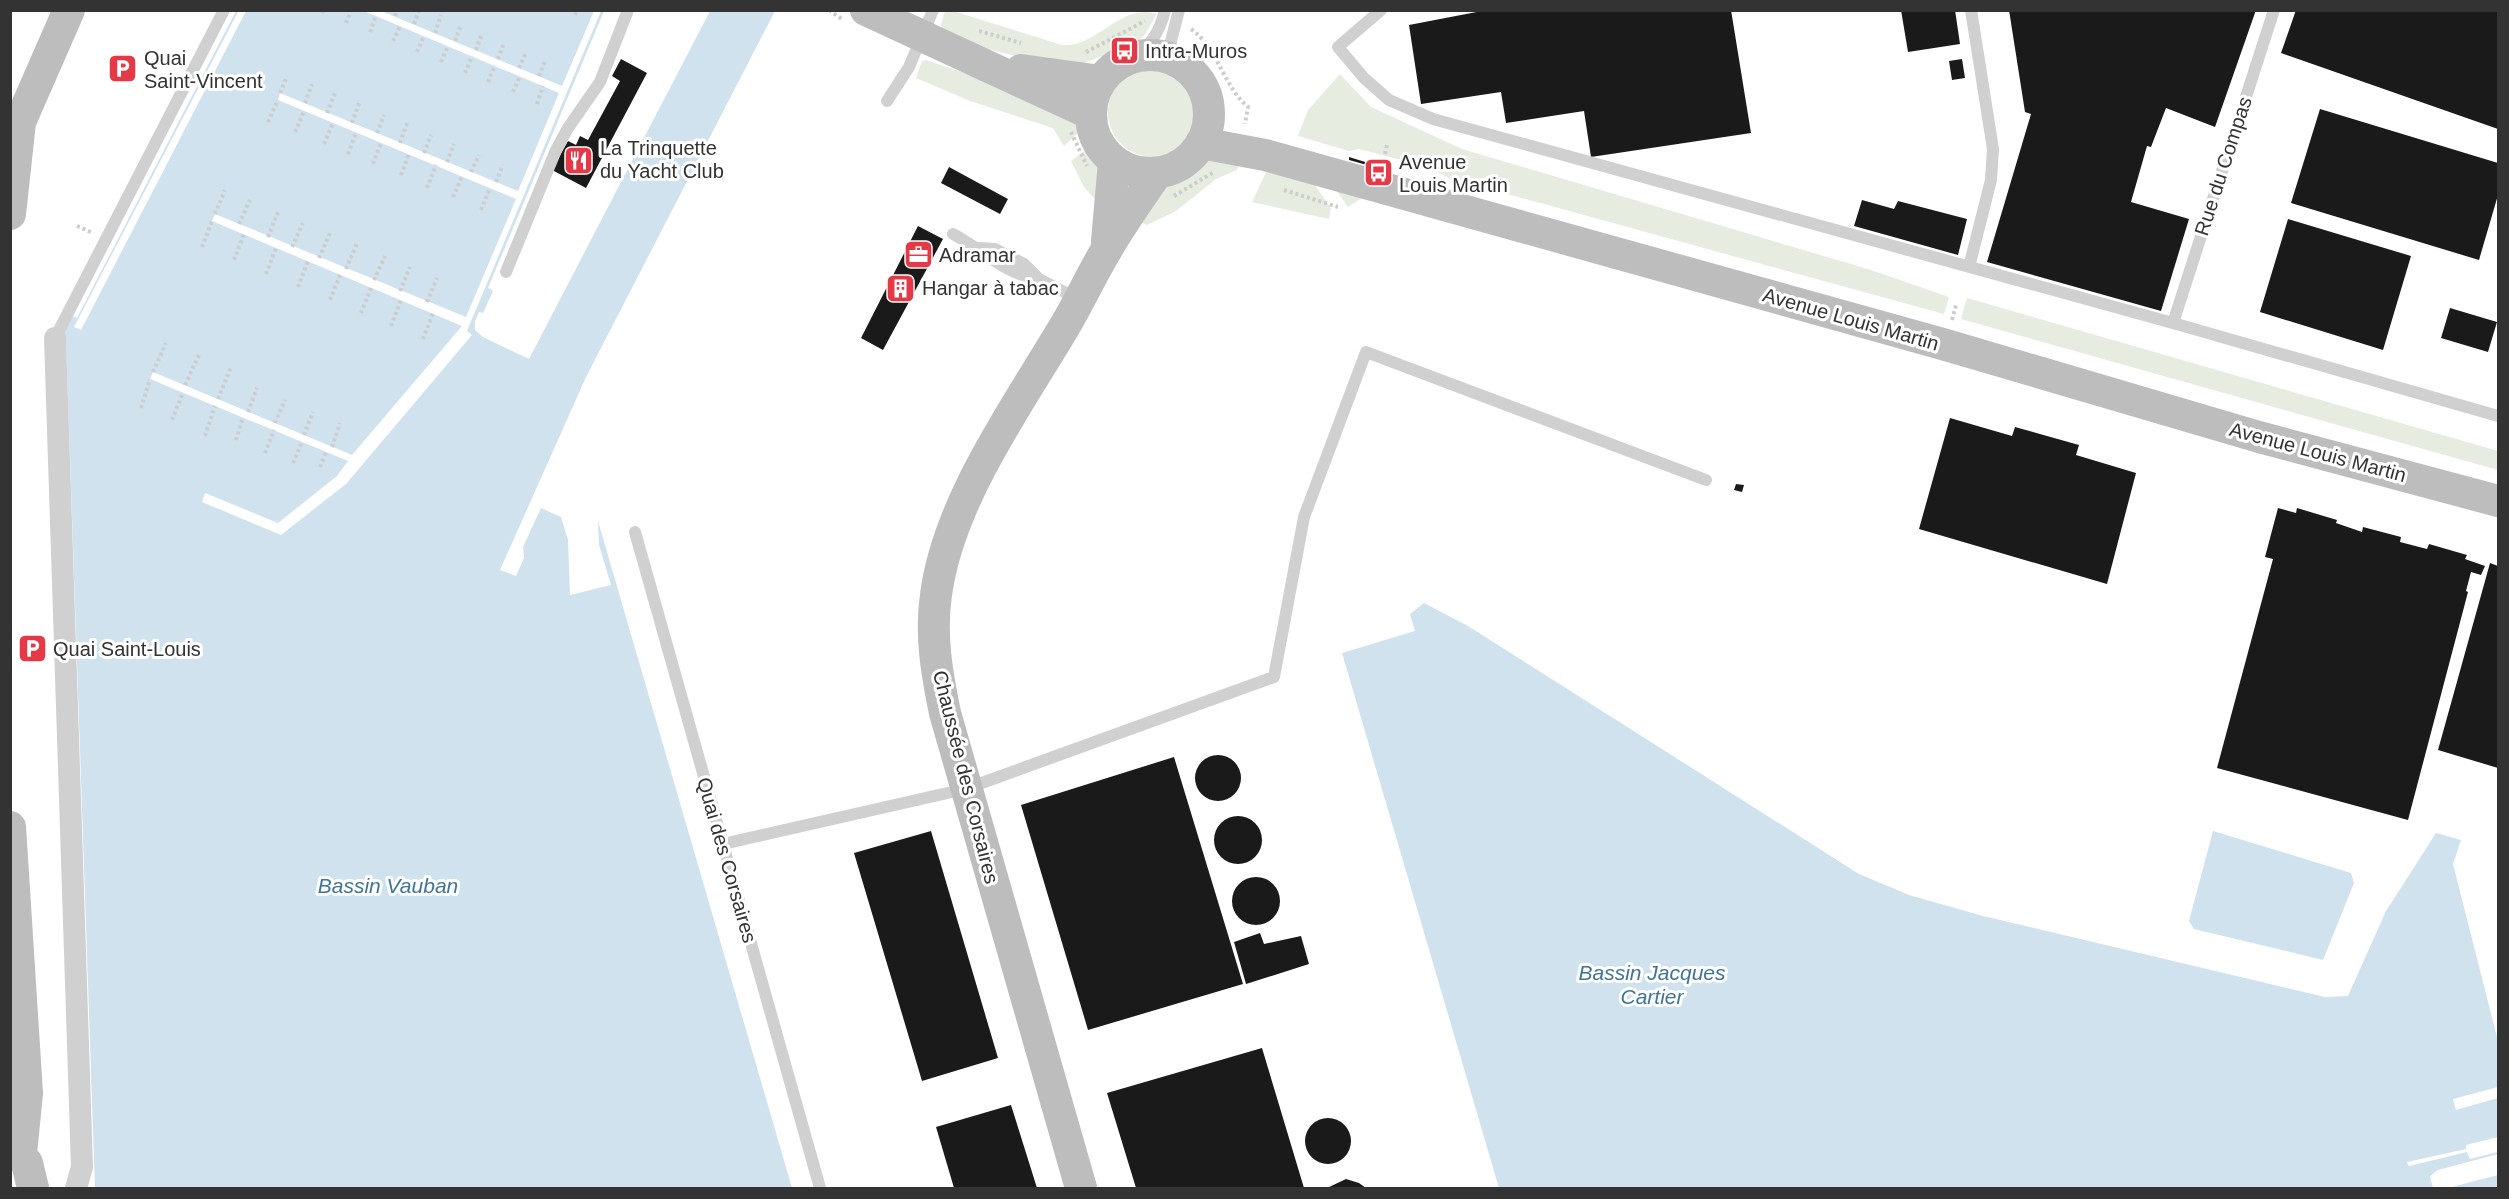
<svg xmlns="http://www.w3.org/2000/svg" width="2509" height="1199" font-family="Arial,sans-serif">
<rect width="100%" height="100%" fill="#fff"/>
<path fill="#e6ecdf" d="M945,11H953L1062,45C1098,48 1118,3 1157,14L1144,36L1132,45L1075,66L1023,58L944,38L941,25Z
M926,60L1063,106L1081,130L1064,146L1053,128L970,101L916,78L922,61Z
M1108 112a45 45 0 1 1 90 0a45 45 0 1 1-90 0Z
M1340,74L1371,107L1462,149L1871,270L1949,297L1944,314L1449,178L1428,167L1359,149L1349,151L1298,136L1308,110Z
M1089,147L1101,161L1100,205L1084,187L1071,161Z
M1241,156L1237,170L1216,179L1176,211L1147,225L1136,220L1164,188L1189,175L1208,160Z
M1269,166L1309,177L1331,208L1329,219L1252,202Z
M1333,186L1368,194L1348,207Z
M1967,298L2498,451V470L1961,319Z"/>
<path fill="#cfe2ee" d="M236,11H604L488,288L493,291L483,313L479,312L475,321V330L483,337L529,359L710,11H775L586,377L500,570L516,576L524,558L523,547L541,508L561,517L568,540L570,595L611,585L599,545L598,521L792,1188H95L66,341L61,338L72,316L77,318Z
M1424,603L1468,626L1859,874L1909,895L1983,916L2325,997L2348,996L2386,911L2436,833L2461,840L2453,864L2498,1041V1188H1499L1342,653L1415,631L1410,614Z
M2213,831L2351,873L2354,883L2323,960L2194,929L2189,921Z"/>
<path fill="#fff" d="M239,10L246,11L81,330L74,327Z
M364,11H381L562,86L594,11H601L467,331L472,335L346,484L281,535L202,502L205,493L278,523L337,476L348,461L150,379L153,372L352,455L462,326L212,221L215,214L466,317L516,199L278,100L280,93L518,191L559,93Z
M584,387L504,568L514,572L521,558L520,546L540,505L522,546L523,558L515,573H513L503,569V566Z
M2498,1087V1098L2456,1110L2453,1099Z
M2498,1137V1152L2470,1159L2467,1152L2409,1166L2407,1162L2466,1149V1145Z
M2498,1154V1175L2448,1188H2433L2430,1176L2438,1170Z"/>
<path fill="#1a1a1a" d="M1487,10H1731L1751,133L1591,157L1584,111L1506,123L1501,92L1421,104L1409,25Z
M1901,10H1955L1960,44L1908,52Z
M2009,10H2256L2215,127L2166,108L2151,147L2147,146L2131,202L2189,219L2161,311L1987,262L2031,114L2025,112Z
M2296,10H2498V129L2281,53Z
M621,59L647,73L586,188L552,170L568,141L576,145L580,136L588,140L620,81L612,76Z
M1962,59L1965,78L1952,80L1949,61Z
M2320,109L2498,163V195L2479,260L2291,203Z
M1349,157L1375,165L1374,167L1349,160Z
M949,167L1008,199L1000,214L941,183Z
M1862,200L1894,209L1898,201L1967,219L1958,255L1854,226Z
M2288,219L2411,256L2383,350L2260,312Z
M918,226L943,239L883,350L861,338Z
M2450,308L2497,322L2488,352L2441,338Z
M1950,418L2012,436L2015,427L2079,445L2076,455L2136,473L2107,584L1919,529Z
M1736,484L1744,485L1742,492L1734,490Z
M2278,508L2296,513L2297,508L2337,520L2336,523L2362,532L2363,527L2401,537L2400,542L2427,549L2429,544L2467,555L2465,559L2485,566L2481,575L2471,572L2466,591L2468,592L2408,820L2217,768L2273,559L2265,557Z
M2490,563L2498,566V768L2438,750Z
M1195 778a23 23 0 1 1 46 0a23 23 0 1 1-46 0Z
M1174,757L1243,984L1088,1030L1021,805Z
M1214 840a24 24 0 1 1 48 0a24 24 0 1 1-48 0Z
M931,831L998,1058L922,1081L854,853Z
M1232 901a24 24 0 1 1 48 0a24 24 0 1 1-48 0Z
M1260,933L1264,944L1301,936L1309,964L1246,984L1234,942Z
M1262,1048L1304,1188H1136L1107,1093Z
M1011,1105L1037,1188H954L936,1127Z
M1305 1141a23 23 0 1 1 46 0a23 23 0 1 1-46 0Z
M1346,1179L1359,1183L1366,1188H1327Z"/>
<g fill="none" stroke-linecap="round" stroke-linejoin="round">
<path stroke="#cdcdcd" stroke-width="4" stroke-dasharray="3 3" stroke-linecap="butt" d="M829,10L842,19
M322,13L323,10
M575,15L577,10
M395,16L397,10
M346,23L351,10
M414,24L419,10
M1191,29C1218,48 1223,86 1248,107L1245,124
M979,31L1021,43
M370,32L376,15
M435,33L441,15
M393,41L400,26
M455,41L461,25
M476,50L482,33
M417,52L424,36
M1086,52L1145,21
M498,59L504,43
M441,62L448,46
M519,68L526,52
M465,73L472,56
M539,76L545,61
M488,82L495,65
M513,92L520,76
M280,93L287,76
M305,103L312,84
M537,104L543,86
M327,113L335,93
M268,122L278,100
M352,123L359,103
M295,132L304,111
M1071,132L1087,166
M377,133L384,115
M400,143L407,123
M324,144L333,123
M424,153L431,135
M348,154L356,133
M1385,154L1387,145
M447,162L454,144
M373,164L381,143
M471,172L479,155
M401,175L409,154
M496,182L503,165
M427,188L436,165
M1284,190L1338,207
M1174,196L1214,172
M453,197L462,176
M481,210L490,188
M215,214L225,190
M239,224L250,200
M77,226L93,233
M268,237L278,212
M202,247L212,221
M292,247L303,223
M319,258L330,233
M234,260L244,234
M346,269L357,243
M266,274L276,248
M374,280L385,256
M298,287L308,261
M400,291L410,267
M330,300L340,275
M427,302L437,278
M361,313L371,288
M1952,320L1956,305
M391,326L401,300
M423,339L433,313
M153,372L166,343
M185,385L199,355
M218,399L231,367
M141,408L150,379
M248,412L257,388
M172,420L183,392
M275,423L285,400
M304,435L313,412
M205,436L215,406
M236,440L243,417
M332,447L340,423
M265,453L274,430
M293,463L302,442
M320,467L326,452"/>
<path stroke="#d0d0d0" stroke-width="12" d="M1381,10L1338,47L1364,78L1389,100L1433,119L2173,323L2498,416
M1131,58C1150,48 1160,32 1165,10
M1170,59L1171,41L1179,10
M887,101L909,67L933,10
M953,234C985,251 1002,273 1039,279
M979,248L995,249L1024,264L1039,279L1080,300
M1969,267L1991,180L1993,149L1971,10
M506,272L556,150L568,128L600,82L628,10
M2173,323L2274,10
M55,338L224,10
M635,532L820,1188
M723,844L965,789L1274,677L1304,517L1366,352L1706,480"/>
<path stroke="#d0d0d0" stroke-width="22" d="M55,338L82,1167L76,1188"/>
<path stroke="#bdbdbd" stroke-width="32" d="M866,10L1091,114
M1091 114a59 59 0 1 1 118 0a59 59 0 1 1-118 0Z
M1021,70L1101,81
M1201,143L1265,155L1946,345L2259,437L2498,501
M10,214L20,122L69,10
M1107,241L1114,162
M10,827L27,1093L21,1154
M10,1144L27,1163L33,1188
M1081,1188L945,713C937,674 930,635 936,595C948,502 1016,408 1063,329C1079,303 1091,275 1107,249C1122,223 1140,198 1157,173"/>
</g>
<defs>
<symbol id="bus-square" viewBox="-11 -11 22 22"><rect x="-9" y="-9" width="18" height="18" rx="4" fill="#e63946" stroke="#fff"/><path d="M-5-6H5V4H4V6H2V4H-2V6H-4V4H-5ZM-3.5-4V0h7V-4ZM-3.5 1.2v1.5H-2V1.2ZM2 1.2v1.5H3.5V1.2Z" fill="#fff"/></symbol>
<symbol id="parking-square" viewBox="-11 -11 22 22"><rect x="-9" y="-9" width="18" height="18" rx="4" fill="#e63946" stroke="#fff"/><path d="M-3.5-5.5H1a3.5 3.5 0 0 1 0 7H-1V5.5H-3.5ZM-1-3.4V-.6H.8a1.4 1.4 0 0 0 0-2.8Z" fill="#fff"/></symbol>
<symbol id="restaurant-square" viewBox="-11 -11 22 22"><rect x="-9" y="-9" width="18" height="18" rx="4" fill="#e63946" stroke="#fff"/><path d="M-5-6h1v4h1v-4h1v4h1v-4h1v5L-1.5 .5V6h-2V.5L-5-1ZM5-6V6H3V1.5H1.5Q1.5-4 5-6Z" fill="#fff"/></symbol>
<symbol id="office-square" viewBox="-11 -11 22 22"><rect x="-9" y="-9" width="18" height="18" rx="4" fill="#e63946" stroke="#fff"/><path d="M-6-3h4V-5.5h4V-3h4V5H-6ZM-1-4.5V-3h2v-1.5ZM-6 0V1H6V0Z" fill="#fff"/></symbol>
<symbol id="building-square" viewBox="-11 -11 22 22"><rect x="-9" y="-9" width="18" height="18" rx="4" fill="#e63946" stroke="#fff"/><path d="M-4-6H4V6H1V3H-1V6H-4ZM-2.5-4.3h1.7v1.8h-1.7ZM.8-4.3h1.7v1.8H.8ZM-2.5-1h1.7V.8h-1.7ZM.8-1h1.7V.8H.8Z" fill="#fff"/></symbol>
</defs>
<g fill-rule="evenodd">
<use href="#bus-square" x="1108" y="34" width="33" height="33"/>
<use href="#parking-square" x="106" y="52" width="33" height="33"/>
<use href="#restaurant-square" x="562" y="144" width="33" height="33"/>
<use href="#bus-square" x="1362" y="156" width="33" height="33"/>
<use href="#office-square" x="902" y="238" width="33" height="33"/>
<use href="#building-square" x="884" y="272" width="33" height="33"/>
<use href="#parking-square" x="16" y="632" width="33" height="33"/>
</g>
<g text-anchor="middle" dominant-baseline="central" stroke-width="6" stroke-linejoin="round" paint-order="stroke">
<g font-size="20" fill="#333" stroke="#fff" text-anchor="start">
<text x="1145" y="51">Intra-Muros</text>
<text x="144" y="58">Quai<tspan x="144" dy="23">Saint-Vincent</tspan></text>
<text x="600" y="148">La Trinquette<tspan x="600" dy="23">du Yacht Club</tspan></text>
<text x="1399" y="162">Avenue<tspan x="1399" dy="23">Louis Martin</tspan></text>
<text x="939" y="255">Adramar</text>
<text x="922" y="288">Hangar à tabac</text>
<text x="53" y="649">Quai Saint-Louis</text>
</g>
<g font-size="20" fill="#333" stroke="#fff">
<text transform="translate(2223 166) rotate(-72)">Rue du Compas</text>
<text transform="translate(1851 319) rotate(16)">Avenue Louis Martin</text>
<text transform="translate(2318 452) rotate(15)">Avenue Louis Martin</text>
<text transform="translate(966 777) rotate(76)">Chaussée des Corsaires</text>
<text transform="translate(727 860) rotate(74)">Quai des Corsaires</text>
</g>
<g font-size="21" font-style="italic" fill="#3f7597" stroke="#fff">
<text x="388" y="885">Bassin Vauban</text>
<text x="1652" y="972">Bassin Jacques<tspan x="1652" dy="24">Cartier</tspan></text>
</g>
</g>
<rect width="2509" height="1199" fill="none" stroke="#333333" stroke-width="24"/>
</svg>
